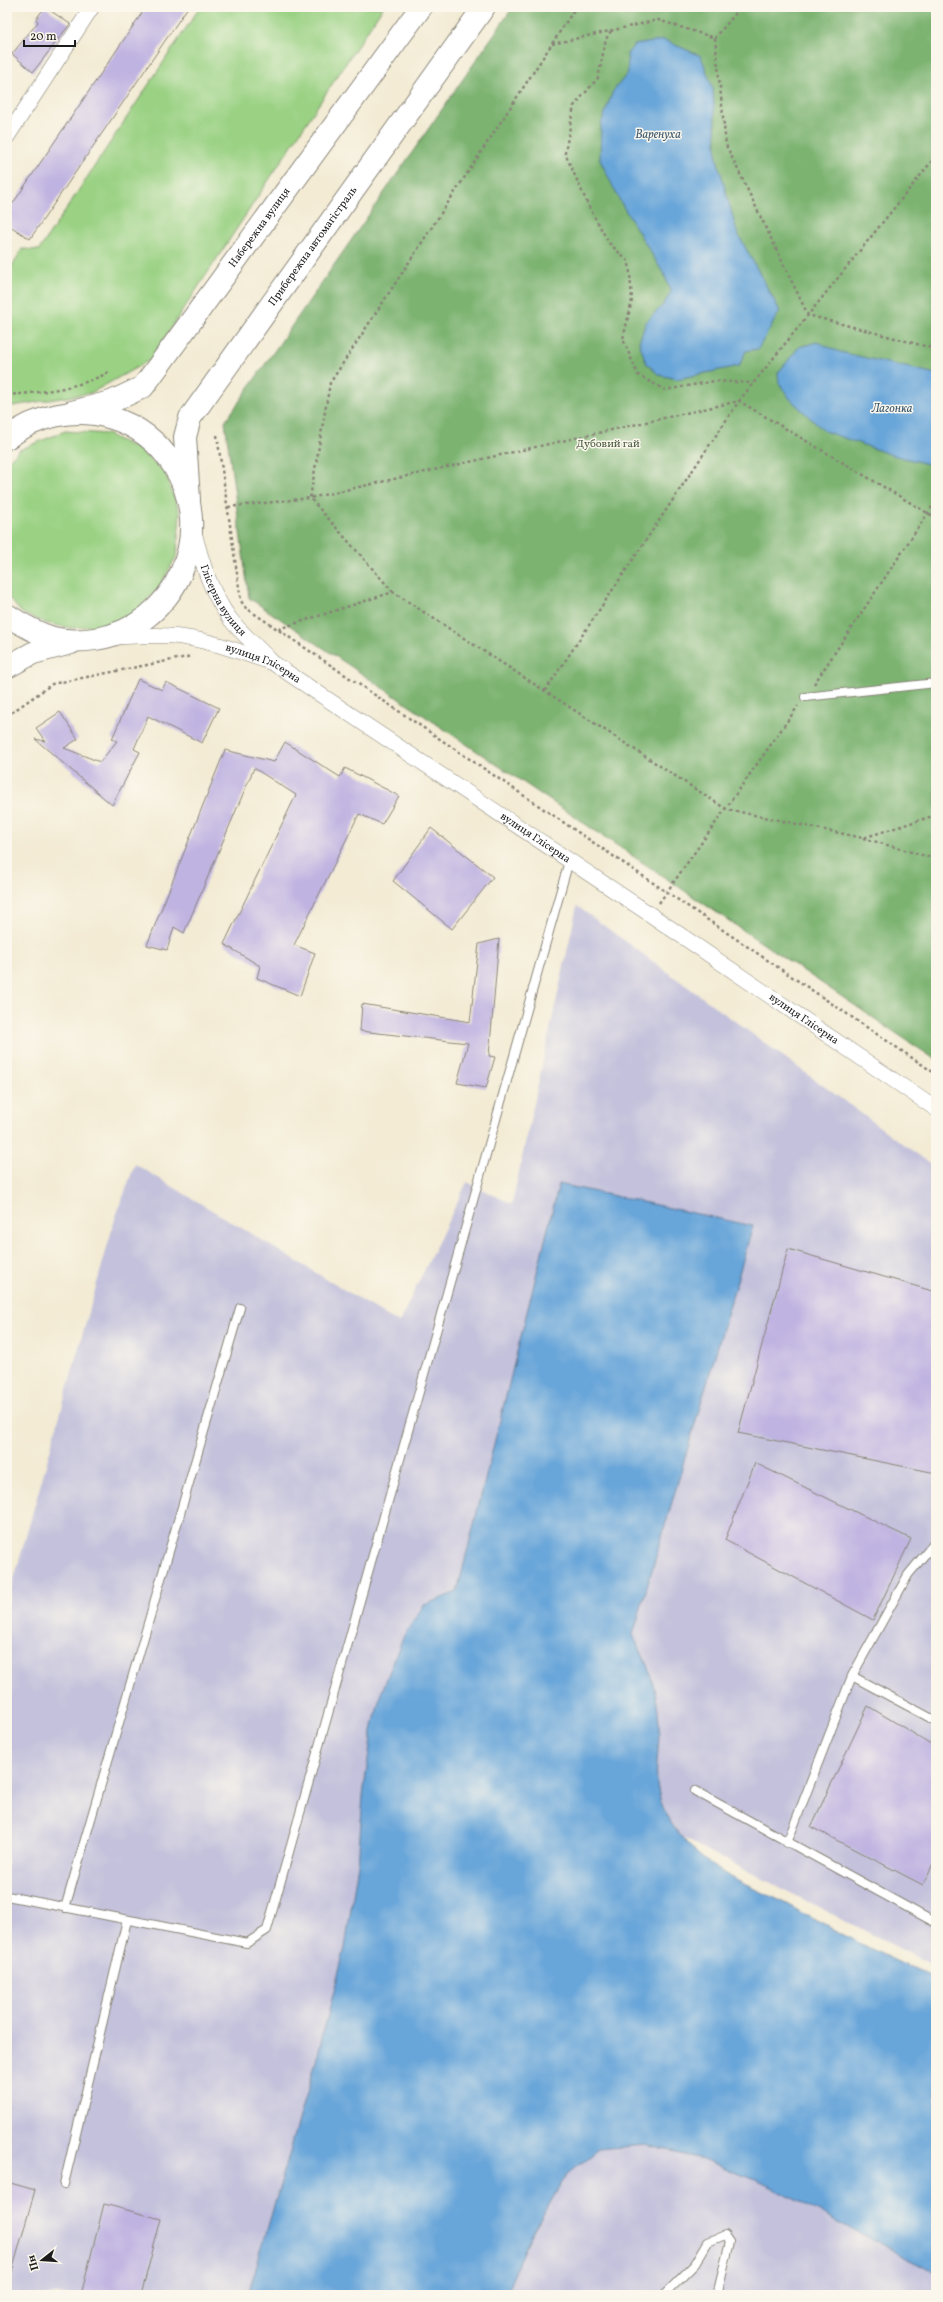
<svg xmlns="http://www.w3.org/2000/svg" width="943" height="2302" font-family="Vollkorn,serif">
<rect width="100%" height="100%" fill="#fbf7ec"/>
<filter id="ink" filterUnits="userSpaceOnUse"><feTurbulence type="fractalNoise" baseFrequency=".025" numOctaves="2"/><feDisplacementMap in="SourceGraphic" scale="8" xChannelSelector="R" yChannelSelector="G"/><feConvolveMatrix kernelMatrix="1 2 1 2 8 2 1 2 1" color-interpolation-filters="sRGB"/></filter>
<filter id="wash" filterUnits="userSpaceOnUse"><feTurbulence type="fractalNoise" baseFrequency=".012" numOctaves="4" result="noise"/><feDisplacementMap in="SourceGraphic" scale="16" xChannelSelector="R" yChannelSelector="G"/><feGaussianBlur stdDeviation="0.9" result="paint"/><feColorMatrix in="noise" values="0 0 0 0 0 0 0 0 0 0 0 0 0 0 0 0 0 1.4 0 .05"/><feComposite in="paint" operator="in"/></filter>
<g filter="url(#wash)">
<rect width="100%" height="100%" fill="#f3ebd4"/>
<path fill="#c3c1db" d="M577,906L936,1168V1967L681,1837L666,1813L658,1791L656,1767L659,1724L403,1637L380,1696L372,1731L363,1796L358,1864L345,1948L314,2069L248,2295H7V1604L115,1219L135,1164L399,1323L467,1182L512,1204Z
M645,2145L698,2157L774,2188L936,2273V2295H506L525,2245L566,2176L599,2149Z"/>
<path fill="#9ad183" stroke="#5b7650" d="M200,7H383L150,360L91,393L7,407V275L22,249L39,250Z
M65,431L107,434L139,450L165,472L180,513L177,555L159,588L131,616L98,626L71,628L45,623L22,613L7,596V462L19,450Z"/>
<path fill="#7bb371" stroke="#4c6846" d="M513,7H936V1060L249,598L225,422Z"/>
<path fill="#68a5d9" stroke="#42607a" d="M664,40L701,56L713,89L717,159L737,232L780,311L758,349L746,351L739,366L677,379L659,375L646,363L639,342L646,322L663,305L671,292L665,276L621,203L600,160L601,124L613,91L628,73L627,54L634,45Z
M817,342L840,352L936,374V466L892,455L824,431L790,399L779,383L778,373L799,347Z
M559,1184L753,1226L633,1635C648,1663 658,1691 659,1724C660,1746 654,1768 658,1790C664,1822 689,1849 714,1867C732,1879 758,1890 779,1900C830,1928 882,1956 936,1979V2273L774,2188L698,2157L645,2145L599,2149L566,2176L525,2245L506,2295H248L314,2069L345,1948L358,1864L363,1796L372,1731L380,1696L403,1637L424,1605L457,1592Z"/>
<g id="blocks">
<path fill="#bfb3e1" d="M45,7L70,24L33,72L12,54L38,22L36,19Z
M146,7H188L30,239L7,224V212Z
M138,679L162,690L166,682L219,708L202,743L148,716L134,749L140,752L112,805L35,739L45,741L36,728L60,712L78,739L64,748L100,762L117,741L112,739Z
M285,742L340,777L345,768L399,796L382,824L359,814L294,945L315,953L300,996L257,978L260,966L224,944L296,795L254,768L184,933L174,927L167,950L147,945L225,750L274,762Z
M431,828L493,877L452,929L393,881Z
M499,939L489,1056L495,1057L486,1088L457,1083L468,1043L360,1031L362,1004L470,1022L479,944Z
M788,1249L936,1292V1473L738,1433Z
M755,1463L911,1539L873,1620L725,1540Z
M868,1706L936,1747V1857L923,1885L811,1827Z
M7,2182L35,2190L11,2275H7Z
M104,2204L161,2219L141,2295H81Z"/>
</g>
</g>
<g filter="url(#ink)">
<use href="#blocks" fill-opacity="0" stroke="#888478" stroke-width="1"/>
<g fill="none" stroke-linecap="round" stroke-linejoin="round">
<defs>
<path id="service" d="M805,697L936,683
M852,1676L936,1721
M695,1791L936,1923
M787,1843L852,1676L908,1575L936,1541
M7,1896L247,1943L267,1930L569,861
M65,1908L240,1308
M64,2184L127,1920
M664,2295L695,2264L708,2242L725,2235L730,2242L717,2295"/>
<g id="minor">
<path d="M7,137L92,7"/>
<path id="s1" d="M194,532C202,563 211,593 230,619C242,634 258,647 271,661"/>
<path id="s2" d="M116,637C140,636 164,634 187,638C217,642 245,654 273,663L651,915L936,1109"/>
</g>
<g id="primary">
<path id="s3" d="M72,412L111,402L143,387L421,7"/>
<path d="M7,438C38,415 75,407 112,418C138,426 159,443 173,465C218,533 175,627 95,639C82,641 66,641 53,638C36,633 22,625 7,615"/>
<path id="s4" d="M189,500L185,437L190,418L484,7"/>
<path d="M7,667L33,653L71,643"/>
</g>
</defs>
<use href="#service" stroke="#888478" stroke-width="10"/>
<use href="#minor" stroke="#888478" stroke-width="16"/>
<use href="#primary" stroke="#888478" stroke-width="24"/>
<path stroke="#888478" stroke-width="2.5" stroke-dasharray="3 3" stroke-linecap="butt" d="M611,31L606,39L598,78L574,106L565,153L588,205L609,243L629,262L632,300L623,339L638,375L665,390L715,381L753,383
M715,38L726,145L808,315L936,349
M552,44L658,20L715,38L741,7
M7,395C43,392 78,389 111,371
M217,435L241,601L246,608L936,1074
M228,507L310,498L739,401L936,156
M393,592L310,498L330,383L576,7
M278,629L393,592L726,809L863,838L936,815
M814,684L936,501
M545,691L739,401L936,518
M7,716L52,684L192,656
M863,838L936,859
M659,903L798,706"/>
<use href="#service" stroke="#fff" stroke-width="8"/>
<use href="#minor" stroke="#fff" stroke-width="15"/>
<use href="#primary" stroke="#fff" stroke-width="22"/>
</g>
</g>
<g text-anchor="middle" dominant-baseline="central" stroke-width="3" stroke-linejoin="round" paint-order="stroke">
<g font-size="11" fill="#1c1c1c" stroke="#fbf7ec">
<text stroke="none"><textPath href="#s3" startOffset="273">Набережна вулиця</textPath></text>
<text stroke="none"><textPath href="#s4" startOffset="294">Прибережна автомагістраль</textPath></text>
<text stroke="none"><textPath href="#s1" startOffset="75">Глісерна вулиця</textPath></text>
<text stroke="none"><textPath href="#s2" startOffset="152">вулиця Глісерна</textPath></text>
<text stroke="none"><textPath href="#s2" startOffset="476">вулиця Глісерна</textPath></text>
<text stroke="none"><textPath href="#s2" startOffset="800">вулиця Глісерна</textPath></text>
</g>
<g font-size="11" fill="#485b40" stroke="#fbf7ec">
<text x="608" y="444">Дубовий гай</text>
</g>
<g font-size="12" font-style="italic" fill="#3e5a71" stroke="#fbf7ec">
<text x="658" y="135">Варенуха</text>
<text x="892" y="409">Лагонка</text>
</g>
</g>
<rect width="943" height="2302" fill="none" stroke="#fbf7ec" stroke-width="24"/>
<g transform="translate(42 2260) rotate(253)" stroke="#fbf7ec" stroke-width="3" paint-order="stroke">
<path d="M0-3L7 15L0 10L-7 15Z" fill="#1c1c1c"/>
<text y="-6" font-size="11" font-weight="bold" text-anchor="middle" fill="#1c1c1c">Пн</text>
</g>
<path d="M24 40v6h51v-6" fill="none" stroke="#1c1c1c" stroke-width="2"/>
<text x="30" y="40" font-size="12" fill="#1c1c1c" stroke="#fbf7ec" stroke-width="3" paint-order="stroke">20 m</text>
</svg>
